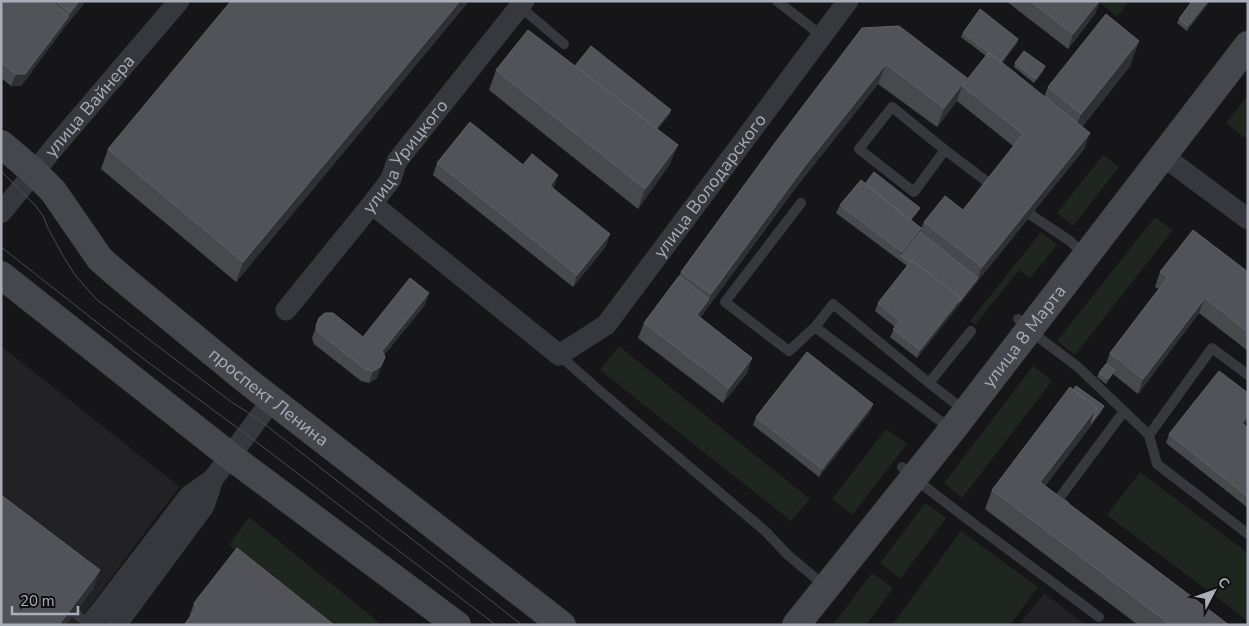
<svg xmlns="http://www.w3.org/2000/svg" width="1249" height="626" font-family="'Nunito Sans',sans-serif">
<rect width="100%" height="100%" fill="#161618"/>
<path fill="#222225" d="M1,346L180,487L154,520L76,625H1Z
M1044,593L1086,625H1019Z"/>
<path fill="#1e261f" d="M1098,1H1130L1117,17Z
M1248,95V140L1226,123Z
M1103,155L1119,167L1073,226L1057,213Z
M1155,217L1173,230L1075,355L1057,341Z
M1041,232L1057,245L1030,278L1019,270L975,325L970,321Z
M619,346L810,499L791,521L600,370Z
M1033,366L1052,381L962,498L944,483Z
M886,429L907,444L852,515L832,499Z
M1140,472L1248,553V621L1107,515Z
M925,503L946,518L900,579L880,563Z
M249,517L382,625H328L229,545Z
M961,531L1038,587L1010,625H892Z
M872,573L893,588L866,625H833Z"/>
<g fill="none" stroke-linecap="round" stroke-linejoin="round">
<path stroke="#37383d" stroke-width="10" d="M777,1L822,36
M517,4L564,44
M945,150L892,107L859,149L914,192L945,150L990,184
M801,203L725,302L789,351L815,327
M1031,215L1070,241L1085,256
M1018,319L1029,330L1078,367L1149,435L1212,348L1248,375
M559,355L600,391L765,531L788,555L826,587
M929,383L971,331
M951,429L815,327L833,304L929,383L965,411
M1149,435L1157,464L1248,534
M902,467L914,478L962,515L1099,617
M1065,505L1058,500L1124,411
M75,613L89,625"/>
<g stroke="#37383d" stroke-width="21">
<path d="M1163,156L1248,219"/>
<path id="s1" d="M372,204L559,355L606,325L848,1"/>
<path id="s2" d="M1,213L57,144L179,1"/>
<path id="s3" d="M286,310L372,204L391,179L397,161L524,1"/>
<path d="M90,625L190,495L213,479L272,400"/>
<path d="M116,625L204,506L213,479"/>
</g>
<g stroke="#45474d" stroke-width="28">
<path id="s4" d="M1,144L34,172L53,191L100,259L117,274L246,380L562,625"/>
<path d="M1,275L230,456L457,625"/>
<path id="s5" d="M796,625L952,430L1248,45"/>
</g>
<path stroke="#4a4c52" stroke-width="1" d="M1,171L35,205L43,216L48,228L62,254L75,275L96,299L230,401L258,419L522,625
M1,247L145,360L246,434L496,625"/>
</g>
<path fill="#47494d" d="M1,1L42,4L45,1H86L64,28L21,86H11L1,78Z
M469,1L236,282L101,169L108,149Z
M1006,1H1100L1095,14L1068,49Z
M1210,1L1187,31L1177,23L1179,19Z
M862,28L965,83L986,56L961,37L963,33L1018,39L1017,43L1002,63L1044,97L1048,87L1139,41L1130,66L1082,127L1085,148L977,282L917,358L890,337L895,327L875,311L878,303L907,266L836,213L840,205L865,184L918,212L911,220L921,228L924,222L963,210L1013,146L957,101L937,127L878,84L797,186L700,318L752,358L747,373L723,403L638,338L644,323L679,276L681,272Z
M1015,63L1045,66L1044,70L1034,83L1014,67Z
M575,66L670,114L658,129L670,164L638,209L489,90L496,70Z
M437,163L523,165L554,187L553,188L606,246L573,287L433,175Z
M1160,272H1248V351L1199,313L1138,394L1113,374L1106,384L1097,377L1099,373L1106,364L1110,353L1159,289L1155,287Z
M425,305L384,355L377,378L369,383L361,381L314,344L312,338L319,318L363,337Z
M873,404L870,412L819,477L753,425L756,417Z
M1102,411L1045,486L1229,625H1138L985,509L992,490Z
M1244,425L1248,428V508L1166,443L1169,434Z
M194,603L334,625L188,620Z"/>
<path fill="#2f3033" d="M79,1H86L64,28L21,86H11L16,74L69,16L70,13Z
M460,1H469L236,282L243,262Z
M1099,1H1100L1095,14L1068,49L1073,34Z
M1208,1H1210L1187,31L1188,26Z
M1018,39L1017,43L1000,66L1001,62Z
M1139,41L1130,66L1072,139L1081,114Z
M886,64L878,84L797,186L691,330L697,315L709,299L711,294L804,167Z
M1045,66L1044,70L1034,83L1036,79Z
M967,78L963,87L962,86L957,101L937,127L944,108Z
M671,110L670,114L645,145L647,141Z
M1090,133L1085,148L977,282L917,358L920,350L961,298L978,278L982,267Z
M678,145L670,164L638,209L645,189Z
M558,175L554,187L546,198L550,186Z
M920,208L918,212L907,226L908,222Z
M921,228L918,237L901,256L902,252Z
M610,234L606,246L573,287L577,275Z
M429,293L425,305L378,362L382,351Z
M1205,298L1199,313L1138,394L1143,379Z
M385,357L377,378L369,383L373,371Z
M752,358L747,373L723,403L729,388Z
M1115,370L1113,374L1106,384L1108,379Z
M873,404L870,412L819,477L822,469Z
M1104,406L1102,411L1033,501L1040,482L1097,408Z
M1248,416V420L1239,431L1242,423Z
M100,570L93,589L66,625H59Z"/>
<path fill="#525359" stroke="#5f6168" d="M1,1H39L42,4L45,1H51L69,16L25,74H16L1,62Z
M56,1H79L70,13Z
M231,1H460L243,262L108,149Z
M1030,1H1099L1073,34Z
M1192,1H1208L1188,26L1179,19Z
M980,9L1018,39L1001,62L963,33Z
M1106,14L1139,41L1081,114L1048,87Z
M899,26L967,78L944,108L886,64L804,167L711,294L681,272L775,143L862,28Z
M528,30L678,145L645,189L496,70Z
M591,46L671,110L656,128L575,66Z
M1024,51L1045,66L1036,79L1015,63Z
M989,52L1090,133L982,267L924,222L945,196L963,210L1023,134L962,86Z
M470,122L523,165L532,154L558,175L550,186L610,234L577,275L437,163Z
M874,172L920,208L910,220L865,184Z
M861,180L921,228L902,252L840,205Z
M1193,230L1248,272V332L1205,298L1143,379L1110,353L1168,277L1160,272Z
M920,232L978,278L959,302L961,298L912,260L910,263L901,256Z
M912,260L961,298L920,350L893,329L900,321L878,303Z
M679,276L709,299L697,315L752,358L729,388L644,323Z
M410,278L429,293L382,351L385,357L381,366L373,371L365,369L318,332L316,326L319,318L325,313H333L363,337Z
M807,352L873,404L822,469L756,417Z
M1106,364L1115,370L1108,379L1099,373Z
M1219,371L1248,393V416L1242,423L1248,428V497L1169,434Z
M1076,386L1104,406L1091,423L1097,408L1073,390Z
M1070,387L1097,408L1040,482L1229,625H1171L992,490Z
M1,495L100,570L59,625H1Z
M237,548L334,625H184L197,608L194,603Z"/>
<g text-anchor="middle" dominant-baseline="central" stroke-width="4.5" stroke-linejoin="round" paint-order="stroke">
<g font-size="18" fill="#a8adb8" stroke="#111113">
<text stroke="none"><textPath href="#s2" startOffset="139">улица Вайнера</textPath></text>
<text stroke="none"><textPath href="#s3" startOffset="195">улица Урицкого</textPath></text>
<text stroke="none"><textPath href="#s1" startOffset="470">улица Володарского</textPath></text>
<text stroke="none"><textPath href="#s5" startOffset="368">улица 8 Марта</textPath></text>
<text stroke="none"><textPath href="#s4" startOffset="371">проспект Ленина</textPath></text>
</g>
</g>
<rect width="1249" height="626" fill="none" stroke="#a8adb8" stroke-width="5"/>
<g transform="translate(1214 591) rotate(49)" stroke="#111113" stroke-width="4" paint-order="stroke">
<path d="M0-4L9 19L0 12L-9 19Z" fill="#a8adb8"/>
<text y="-8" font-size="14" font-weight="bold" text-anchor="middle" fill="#a8adb8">С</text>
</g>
<path d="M12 606v8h66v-8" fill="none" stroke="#a8adb8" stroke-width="2.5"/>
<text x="20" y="606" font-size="15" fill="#a8adb8" stroke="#111113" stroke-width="4" paint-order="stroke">20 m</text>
</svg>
